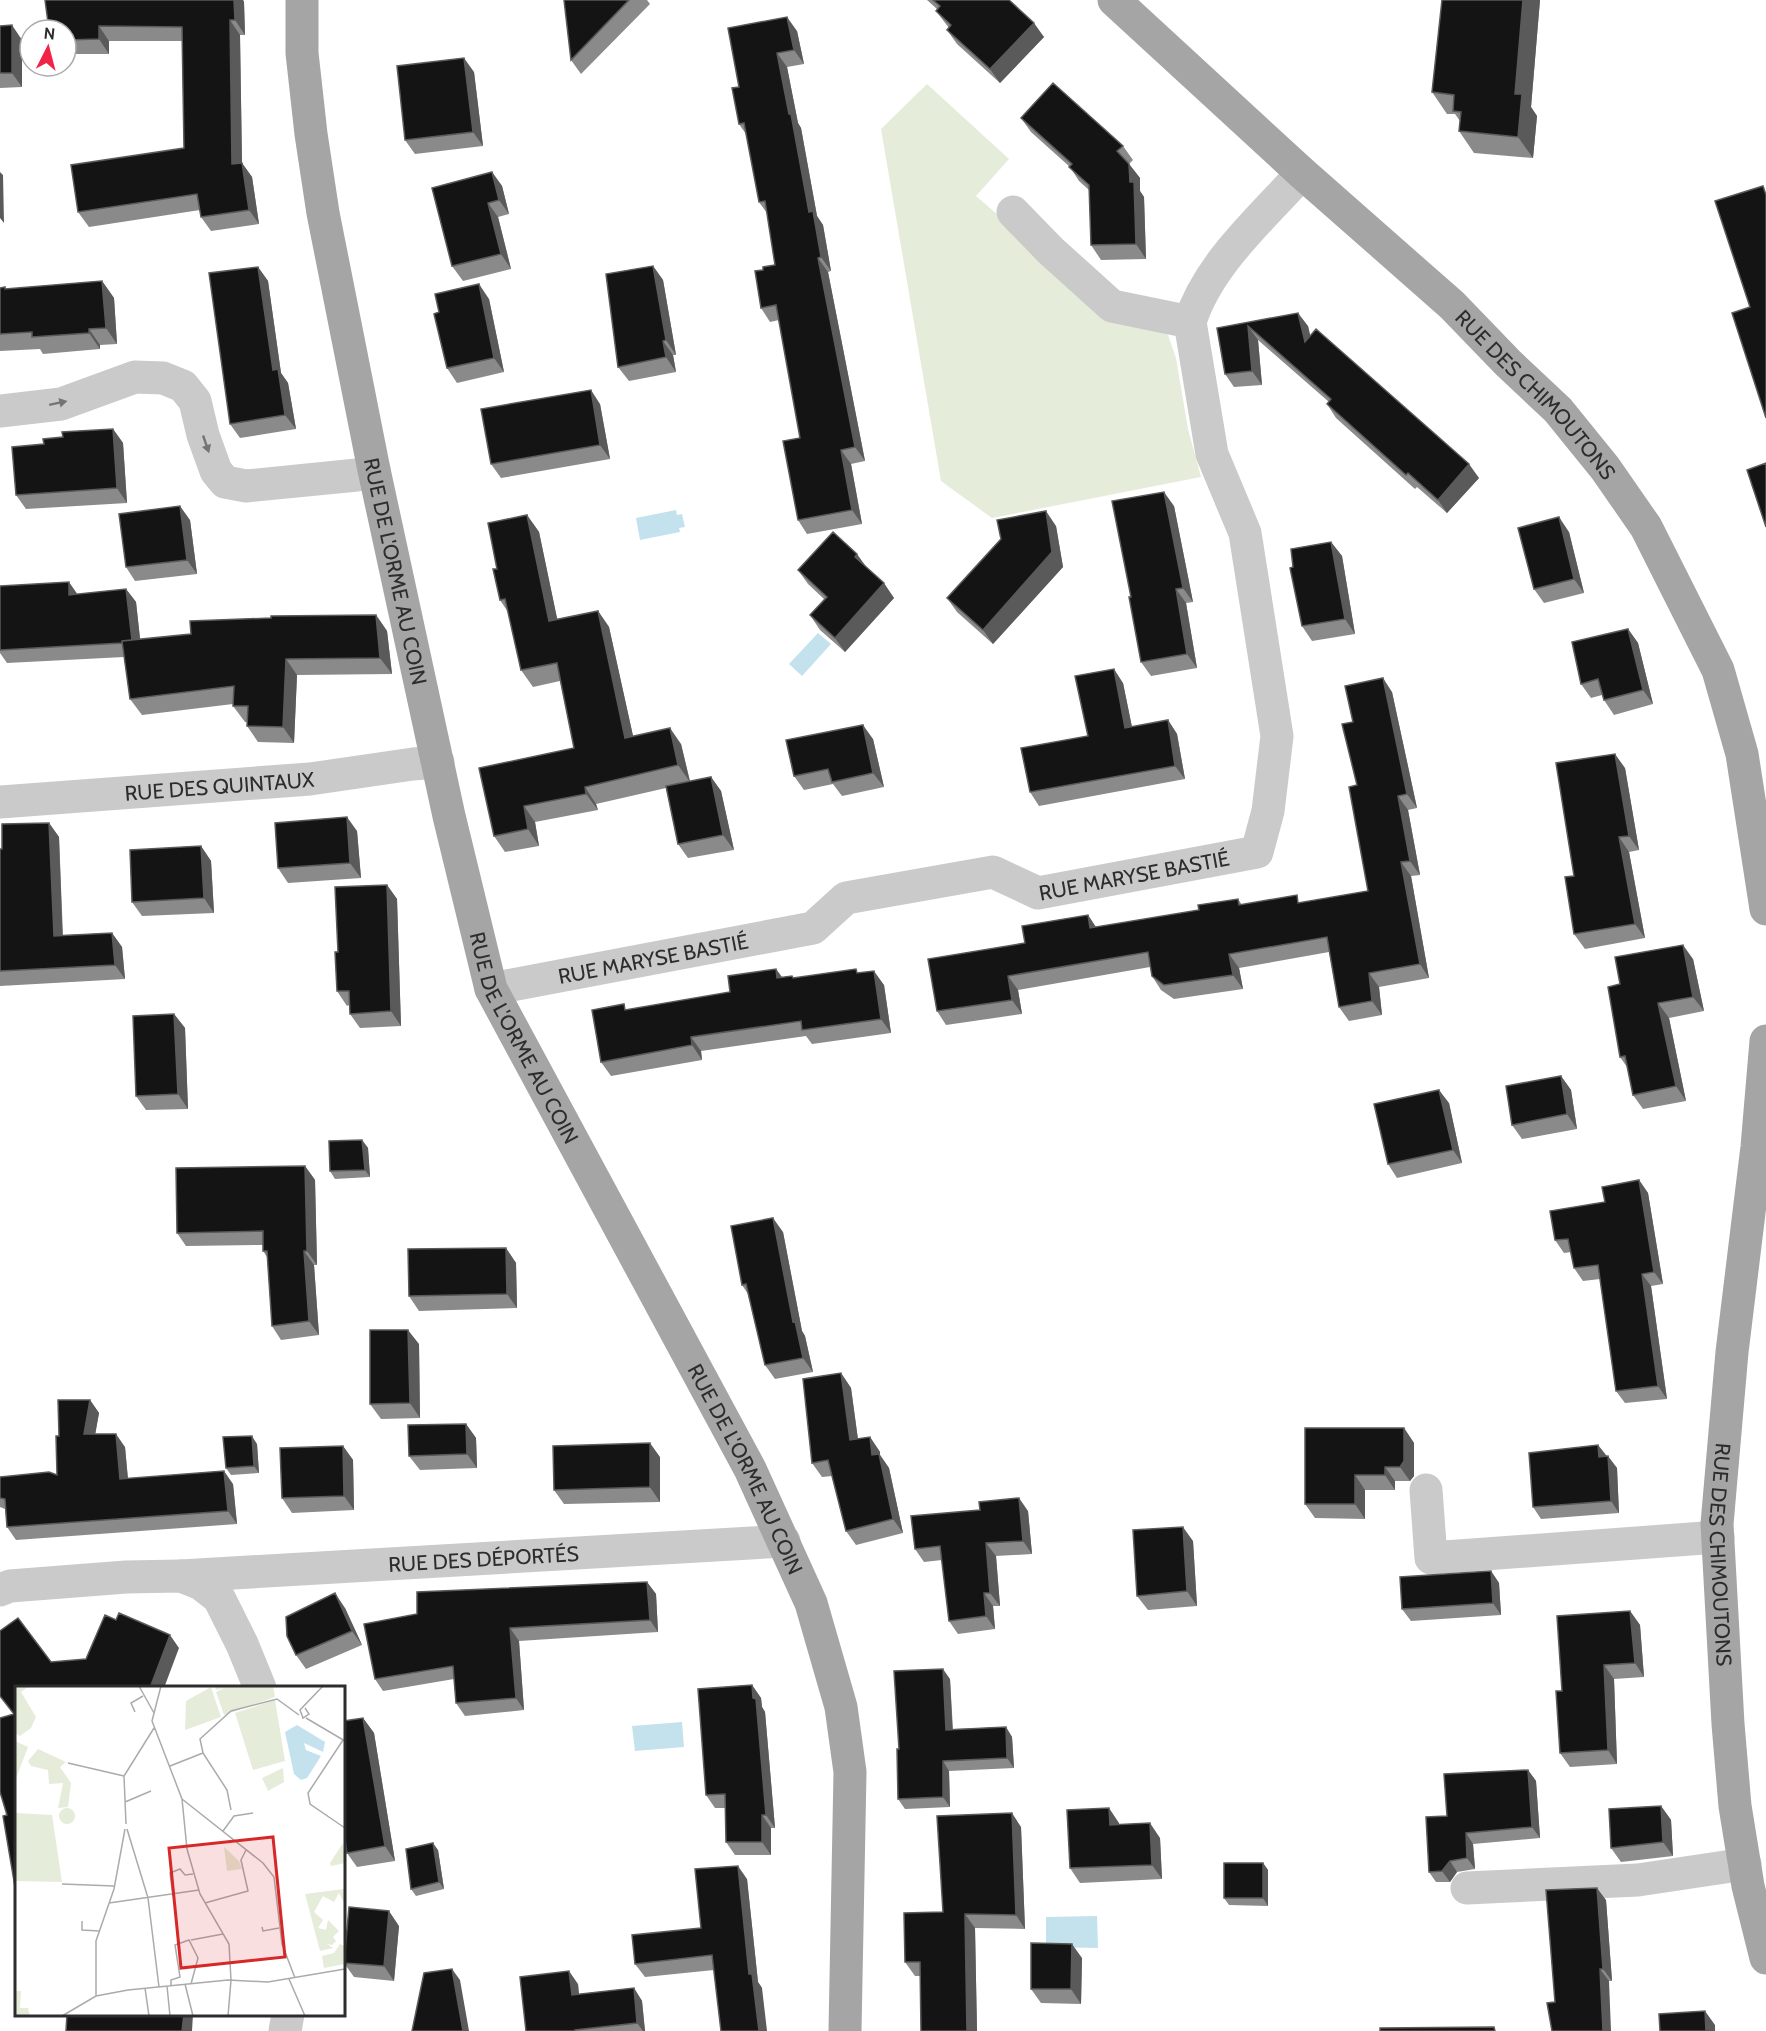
<svg xmlns="http://www.w3.org/2000/svg" width="1766" height="2031" font-family="Cabin,sans-serif">
<rect width="100%" height="100%" fill="#fff"/>
<path fill="#e5ecd9" d="M927,84L1009,159L976,196L1112,313L1159,327L1168,335L1176,358L1188,429L1201,477L992,518L941,481L881,129Z"/>
<path fill="#c4e2ed" d="M676,510L677,515L682,514L685,527L679,528L680,532L640,540L636,518Z
M818,633L831,644L802,676L789,664Z
M682,1722L684,1747L635,1751L632,1726Z
M1097,1916L1098,1948L1046,1947V1917Z"/>
<g fill="none" stroke-linecap="round" stroke-linejoin="round">
<g stroke="#cacaca" stroke-width="33">
<path d="M1013,212L1051,251L1112,306L1190,322"/>
<path d="M0,411L61,404L135,377L163,378L183,386L195,401L203,435L216,471L225,482L246,486L357,475L374,470"/>
<path id="s1" d="M0,802L310,779L413,764L438,762"/>
<path id="s2" d="M491,989L813,928L846,898L993,872L1038,893L1257,852L1268,811L1277,736L1245,533L1212,454L1190,322C1208,264 1262,218 1302,173"/>
<path d="M1426,1490L1431,1558L1718,1537"/>
<path id="s3" d="M181,1576L784,1541"/>
<path d="M0,1590L10,1586L126,1577L181,1576L201,1584L219,1598L242,1644L260,1688"/>
<path d="M1467,1888L1638,1880L1745,1864"/>
<path d="M285,2031L288,2014"/>
</g>
<g stroke="#a5a5a5" stroke-width="33">
<path id="s4" d="M302,0V53L311,134L323,213L374,470L449,816L491,989L750,1469L811,1603L841,1707L850,1772L845,2031"/>
<path id="s5" d="M1114,0L1302,173L1452,305L1508,363L1558,410L1605,468L1646,527L1718,670L1742,754L1766,909"/>
<path id="s6" d="M1766,1041L1757,1147L1732,1352L1717,1524L1728,1724L1735,1806L1748,1886L1766,1958"/>
</g>
</g>
<path fill="#8a8a8a" d="M45,0H243L244,2L245,35H240L242,163L252,177L259,224L211,231L201,217L200,210L89,227L78,212L184,148L182,41H109V54H66V30Z
M564,0H647L650,4L581,74L571,60Z
M927,0H1009L1044,37L1000,83L957,44L947,30L949,28L936,11L937,9Z
M1442,0H1540L1531,107L1537,116L1533,158L1474,153L1459,131L1460,121L1455,114H1447L1432,92Z
M0,26L22,40V87L0,88Z
M797,31L804,64L787,67L798,123L801,128L817,216L823,225L831,271L828,272L865,461L851,464L862,524L807,534L798,520L800,438L779,320L770,322L761,308L763,270L775,265L767,213L759,202L746,134L739,124V87Z
M474,72L483,146L415,154L405,140Z
M1021,118L1123,146L1133,160L1129,164L1140,178V191L1144,197L1146,259L1101,260L1091,245L1089,190L1079,181L1070,167L1031,132Z
M492,172L502,186L509,214L498,217L511,269L463,281L452,266Z
M653,266L663,280L676,355H673L676,372L629,381L618,367Z
M258,267L268,281L281,373L288,383L296,429L240,438L230,424Z
M102,281L114,298L117,344L100,345V349L43,354L40,349L0,351V288L5,287L6,289Z
M489,299L504,372L457,383L447,368Z
M1308,326L1310,336L1479,478L1447,513L1417,487L1415,489L1336,418L1327,404L1329,402L1258,340L1262,385L1234,387L1225,374L1217,328Z
M600,404L610,459L501,478L491,464Z
M113,429L123,443L127,503L26,509L16,495L63,437Z
M1174,506L1193,602L1186,603L1197,668L1151,676L1141,662L1131,597Z
M527,515L539,532L557,619L598,611L609,627L633,736L681,744L690,781L711,777L721,791L734,850L688,858L678,844L666,788L596,804L598,810L535,822L539,846L505,852L494,836L574,748L560,681L533,687L521,670L508,612L500,600L497,569Z
M190,520L197,574L135,581L126,567Z
M1056,526L1063,567L993,644L957,612L947,598Z
M1569,532L1584,593L1544,603L1534,589Z
M1331,542L1342,556L1355,634L1312,641L1302,626L1293,567Z
M866,567L894,598L845,652L820,630L810,615L824,599L808,584L798,570Z
M0,586L77,594L126,589L136,602L140,639L376,615L387,631L392,674L297,675L294,743L258,742L247,726V722H245L233,706V704L142,715L130,699L124,657L7,663L0,653Z
M1628,629L1638,643L1653,704L1614,715L1604,700L1602,695L1591,698L1581,684Z
M1123,683L1132,727L1168,720L1177,734L1185,779L1039,806L1030,792L1088,736Z
M1392,692L1417,808L1408,810L1420,875L1411,876L1429,978L1379,987L1382,1015L1349,1021L1339,1007L1329,952L1239,968L1243,989L1174,999L1161,990L1152,976L1150,967L1018,990L1022,1014L946,1025L937,1011L1025,943L1088,915L1096,927L1199,910L1238,899L1242,905L1302,903L1368,891L1357,785L1353,722Z
M873,739L884,787L842,796L833,784L804,790L794,776Z
M1625,768L1639,850L1629,852L1645,938L1585,949L1574,934V876Z
M49,823L59,837L63,935L112,933L122,947L125,979L0,986V849H2Z
M357,831L361,878L288,883L278,868Z
M201,846L211,861L214,913L142,916L132,902Z
M387,885L397,899L401,1026L360,1028L350,1014L349,1005L347,1006L337,991L338,952Z
M1693,959L1704,1011L1669,1018L1686,1101L1643,1109L1633,1095L1627,1067L1620,1057V984Z
M776,969L782,977L794,978L859,973L884,985L891,1033L812,1044L806,1036L701,1051L702,1060L611,1076L601,1062L628,1010L730,992Z
M174,1014L185,1028L188,1109L146,1110L136,1096Z
M1561,1076L1571,1090L1577,1129L1522,1139L1512,1125Z
M1449,1103L1462,1163L1397,1178L1388,1164Z
M362,1140L368,1148L370,1177L335,1179L330,1171Z
M305,1166L315,1180L317,1265H314L319,1335L281,1340L272,1326L267,1257L263,1251V1245L186,1246L177,1233Z
M1639,1180L1648,1193L1663,1284L1651,1286L1667,1399L1625,1403L1616,1391L1600,1279L1583,1281L1574,1268L1571,1252L1564,1253L1555,1240L1605,1202Z
M783,1232L802,1331L805,1336L813,1372L775,1379L765,1365L748,1294L742,1285Z
M506,1248L516,1263L517,1308L419,1311L409,1296Z
M419,1344L420,1418L381,1419L370,1404Z
M841,1373L851,1388L858,1439L870,1437L880,1452V1455L889,1468L903,1533L856,1545L846,1531L832,1476L822,1477L812,1463Z
M90,1400L99,1413L95,1434L125,1447L128,1478L233,1484L237,1524L16,1540L7,1527L5,1509L0,1507V1477L57,1475L59,1436Z
M466,1424L476,1438L477,1468L420,1470L409,1456Z
M1404,1428L1414,1443V1476L1410,1481H1395V1490H1365V1519L1315,1518L1305,1504Z
M257,1444L259,1473L231,1475L226,1468Z
M1598,1445L1617,1468L1619,1513L1541,1519L1533,1507Z
M343,1446L353,1460L354,1510L292,1513L282,1498Z
M660,1457V1502L564,1504L554,1490Z
M1028,1511L1032,1554L996,1556L1000,1606H993L995,1629L958,1634L949,1621L942,1560L924,1562L915,1549Z
M1193,1541L1197,1606L1148,1610L1137,1596Z
M1491,1571L1499,1583L1501,1615L1411,1621L1402,1609Z
M647,1582L656,1594L658,1632L519,1641L524,1710L465,1716L456,1703L454,1679L383,1691L375,1679L364,1624Z
M345,1608L362,1645L306,1669L296,1655Z
M1630,1611L1640,1625L1644,1677L1614,1679L1617,1764L1570,1767L1560,1753L1562,1691Z
M950,1679L953,1729L1006,1727L1012,1737L1014,1768L949,1771L950,1807L905,1809L898,1799L899,1749Z
M752,1685L761,1698L762,1707L765,1712L775,1828H771V1855H735L726,1842V1808H715L706,1795Z
M363,1718L374,1733L395,1861L357,1867L347,1853Z
M1528,1770L1536,1781L1540,1838L1473,1844L1475,1869L1457,1872L1450,1882H1436L1429,1872L1447,1816Z
M1661,1806L1671,1820L1673,1856L1621,1862L1611,1848Z
M1119,1823V1825L1160,1838L1162,1879L1080,1883L1070,1868Z
M1021,1827L1025,1929L975,1928L977,2031H921L920,1976H915L905,1962L943,1912Z
M438,1850L444,1889L416,1896L411,1889Z
M1263,1863L1268,1870V1906L1229,1905L1224,1898Z
M747,1879L758,1982L762,1988L714,1970L645,1977L635,1964L701,1928Z
M1606,1900L1612,1981H1609L1555,2002Z
M399,1926L394,1981L354,1977L344,1963Z
M1082,1958L1081,2004L1041,2003L1031,1989Z
M578,1984L579,1994L634,1988L642,2001L645,2031H526Z"/>
<path fill="#5a5a5a" d="M234,0H243L244,2L245,35L235,20Z
M1523,0H1540L1531,107L1537,116L1533,158L1518,137L1515,94Z
M787,17L797,31L804,64L794,50Z
M230,20L240,35L242,163L252,177L259,224L249,210L232,164Z
M1034,23L1044,37L1000,83L990,69Z
M12,25L22,40V87L12,73Z
M99,26L109,41V54L99,39Z
M777,53L787,67L798,123L801,128L817,216L823,225L831,271L821,257L809,212Z
M464,58L474,72L483,146L473,132Z
M1129,164L1140,178V191L1144,197L1146,259L1136,244Z
M0,172L3,175L4,223L0,218Z
M492,172L502,186L509,214L499,200Z
M488,203L498,217L511,269L501,254Z
M818,258L828,272L865,461L855,447Z
M653,266L663,280L676,355L666,340Z
M258,267L268,281L281,373L288,383L296,429L285,415L273,370Z
M102,281L114,298L117,344L106,328Z
M479,284L489,299L504,372L494,358Z
M1298,313L1308,326L1315,355L1305,342Z
M1248,326L1258,340L1262,385L1252,371Z
M89,329L100,345V349L89,333Z
M663,341L673,355L676,372L666,357Z
M591,390L600,404L610,459L600,445Z
M113,429L123,443L127,503L117,488Z
M841,450L851,464L862,524L852,510Z
M1469,464L1479,478L1447,513L1438,500Z
M1164,492L1174,506L1193,602L1183,588Z
M180,506L190,520L197,574L187,560Z
M1046,511L1056,526L1063,567L993,644L983,630Z
M527,515L539,532L561,637L549,621Z
M1559,517L1569,532L1584,593L1574,579Z
M1331,542L1342,556L1355,634L1345,619Z
M857,554L867,568L855,557Z
M69,582L78,595H69Z
M884,583L894,598L845,652L835,638Z
M126,589L136,602L142,656L132,642Z
M1176,589L1186,603L1197,668L1187,654Z
M598,611L609,627L637,754L625,738Z
M376,615L387,631L392,674L380,658Z
M1628,629L1638,643L1653,704L1643,690Z
M286,659L297,675L294,743L283,727Z
M1114,669L1123,683L1135,742L1125,728Z
M1383,678L1392,692L1417,808L1407,794Z
M1168,720L1177,734L1185,779L1175,766Z
M863,725L873,739L884,787L873,773Z
M670,728L681,744L690,782L678,765Z
M1615,754L1625,768L1639,850L1629,836Z
M711,777L721,791L734,850L723,835Z
M585,787L596,804L598,810L586,794Z
M1398,796L1408,810L1420,875L1410,861Z
M524,806L535,822L539,846L528,829Z
M347,817L357,831L361,878L350,863Z
M49,823L59,837L63,949L54,936Z
M1619,837L1629,852L1645,938L1635,924Z
M201,846L211,861L214,913L204,898Z
M1401,862L1411,876L1429,978L1420,964Z
M387,885L397,899L401,1026L391,1011Z
M1088,915L1097,929L1090,928Z
M112,933L122,947L125,979L115,965Z
M1683,945L1693,959L1704,1011L1693,997Z
M1229,954L1239,968L1243,989L1233,975Z
M776,969L786,983L777,978Z
M874,971L884,985L891,1033L881,1019Z
M1369,973L1379,987L1382,1015L1372,1001Z
M1008,976L1018,990L1022,1014L1012,1000Z
M1658,1003L1669,1018L1686,1101L1676,1086Z
M174,1014L185,1028L188,1109L178,1094Z
M691,1037L701,1051L702,1060L692,1045Z
M1561,1076L1571,1090L1577,1129L1567,1114Z
M1439,1090L1449,1103L1462,1163L1453,1150Z
M362,1140L368,1148L370,1177L365,1170Z
M305,1166L315,1180L317,1265L307,1251Z
M1639,1180L1648,1193L1663,1284L1654,1272Z
M773,1218L783,1232L802,1331L805,1336L813,1372L803,1358L793,1322Z
M506,1248L516,1263L517,1308L507,1294Z
M304,1251L314,1265L319,1335L309,1321Z
M1642,1274L1651,1286L1667,1399L1658,1386Z
M408,1330L419,1344L420,1418L410,1403Z
M841,1373L851,1388L860,1455L850,1440Z
M90,1400L99,1413L93,1447L84,1434Z
M466,1424L476,1438L477,1468L467,1454Z
M1404,1428L1414,1443V1476L1410,1481L1400,1467Z
M116,1434L125,1447L129,1492L120,1479Z
M252,1436L257,1444L259,1473L254,1466Z
M870,1437L880,1452V1455L889,1468L903,1533L893,1519L872,1455Z
M650,1443L660,1457V1502L650,1487Z
M1598,1445L1607,1457H1599Z
M343,1446L353,1460L354,1510L344,1496Z
M1608,1456L1617,1468L1619,1513L1611,1501Z
M1385,1467L1395,1481V1490L1385,1475Z
M224,1471L233,1484L237,1524L228,1511Z
M1355,1475L1365,1490V1519L1355,1504Z
M1019,1498L1028,1511L1032,1554L1023,1541Z
M1183,1527L1193,1541L1197,1606L1187,1591Z
M986,1543L996,1556L1000,1606L990,1593Z
M1491,1571L1499,1583L1501,1615L1493,1603Z
M647,1582L656,1594L658,1632L650,1620Z
M335,1593L345,1608L362,1645L352,1631Z
M984,1593L993,1606L995,1629L986,1616Z
M1630,1611L1640,1625L1644,1677L1635,1663Z
M510,1628L519,1641L524,1710L516,1698Z
M170,1635L179,1648L164,1688H150Z
M1604,1665L1614,1679L1617,1764L1608,1750Z
M943,1669L950,1679L953,1740L946,1730Z
M752,1685L761,1698L762,1707L765,1712L775,1828L766,1815Z
M363,1718L374,1733L395,1861L385,1846Z
M1006,1727L1012,1737L1014,1768L1007,1758Z
M943,1761L949,1771L950,1807L943,1797Z
M1528,1770L1536,1781L1540,1838L1532,1827Z
M1661,1806L1671,1820L1673,1856L1663,1842Z
M1109,1808L1119,1823L1120,1840L1110,1825Z
M1012,1813L1021,1827L1025,1929L1016,1915Z
M762,1815L771,1828V1855L762,1842Z
M1150,1823L1160,1838L1162,1879L1152,1865Z
M1466,1833L1473,1844L1475,1869L1467,1858Z
M433,1843L438,1850L444,1889L439,1882Z
M1450,1861L1457,1872L1450,1882L1442,1871Z
M1263,1863L1268,1870V1906L1263,1898Z
M738,1866L747,1879L758,1982L762,1988L767,2031H759L749,1974Z
M1597,1888L1606,1900L1612,1981L1603,1969Z
M389,1911L399,1926L394,1981L384,1966Z
M965,1914L975,1928L977,2031H967Z
M1072,1944L1082,1958L1081,2004L1071,1989Z
M452,1969L460,1980L469,2031H463Z
M1600,1969L1609,1981L1611,2031H1603Z
M569,1971L578,1984L580,2007L572,1995Z
M634,1988L642,2001L645,2031H643L637,2023Z
M1705,2011L1715,2025V2031H1706Z
M184,2014H193L192,2031H182Z"/>
<path fill="#141414" stroke="#5a5a5a" stroke-width="1.5" d="M45,0H234L235,20H230L232,164L242,163L249,210L201,217L197,194L78,212L71,165L184,148L182,27L99,26V39L66,40V30H49Z
M564,0H629L571,60Z
M933,0H1009L1034,23L990,69L947,30L951,25L936,11L940,6Z
M1442,0H1523L1515,94H1522L1518,137L1459,131L1461,112L1453,111L1454,95L1432,92Z
M787,17L794,50L777,53L789,114H791L809,212L813,211L821,257L818,258L855,447L841,450L852,510L798,520L783,441L800,438L776,305L761,308L755,271L763,270V267L775,265L765,201L759,202L744,123L739,124L732,88L739,87L728,28Z
M12,25V73H0V26Z
M464,58L473,132L405,140L397,66Z
M1053,83L1123,146L1117,151L1129,164L1130,182H1134L1136,244L1091,245L1089,185L1069,167L1072,164L1021,118Z
M492,172L499,200L488,203L501,254L452,266L432,188Z
M1763,186L1766,195V418L1732,313L1750,307L1715,201Z
M653,266L666,340L663,341L666,357L618,367L606,274Z
M258,267L273,370L278,369L285,415L230,424L209,273Z
M102,281L106,328L89,329V333L32,337V332L0,334V288L5,287V289Z
M479,284L494,358L447,368L434,314L439,312L435,294Z
M1298,313L1305,342L1316,329L1469,464L1438,500L1408,473L1406,475L1327,404L1331,399L1248,326L1252,371L1225,374L1217,328Z
M591,390L600,445L491,464L481,409Z
M113,429L117,488L16,495L12,447L44,444L43,439L63,437L62,432Z
M1766,463V527L1747,470Z
M1164,492L1183,588L1176,589L1187,654L1141,662L1129,597H1131L1112,501Z
M180,506L187,560L126,567L119,514Z
M1046,511L1052,552L983,630L947,598L1001,539L997,520Z
M527,515L549,621L598,611L625,738L670,728L678,765L585,787L586,794L524,806L528,829L494,836L479,768L574,748L557,663L521,670L505,599L500,600L493,569H497L488,523Z
M1559,517L1574,579L1534,589L1518,528Z
M833,532L857,554L855,557L884,583L835,638L810,615L827,597L798,570Z
M1331,542L1345,619L1302,626L1290,568L1293,567L1291,549Z
M69,582V595L126,589L132,640L122,641V643L0,650V586Z
M376,615L380,658L286,659L283,727L247,726L248,706H233L234,686L130,699L122,641L191,634L190,621L271,618V616Z
M1628,629L1643,690L1604,700L1598,679L1581,684L1572,642Z
M1114,669L1125,728L1168,720L1175,766L1030,792L1021,748L1088,736L1075,676Z
M1383,678L1407,794L1398,796L1410,861L1401,862L1420,964L1369,973L1372,1001L1339,1007L1327,937L1229,954L1233,975L1164,985L1152,976L1148,952L1008,976L1012,1000L937,1011L928,959L1025,943L1022,926L1088,915L1090,928L1199,910L1198,905L1238,899L1239,905L1297,895L1298,903L1368,891L1349,787L1357,785L1342,724L1353,722L1345,686Z
M863,725L873,773L832,782L828,769L794,776L786,740Z
M1615,754L1629,836L1619,837L1635,924L1574,934L1565,877L1574,876L1556,763Z
M711,777L723,835L678,844L666,786Z
M347,817L350,863L278,868L275,823Z
M49,823L54,936L112,933L115,965L0,971V849H2V824Z
M201,846L204,898L132,902L130,850Z
M387,885L391,1011L350,1014L349,991H337L335,952H338L335,887Z
M1683,945L1693,997L1658,1003L1676,1086L1633,1095L1625,1056L1620,1057L1608,987L1620,984L1615,957Z
M776,969L777,978L792,976L793,978L856,969L857,973L874,971L881,1019L802,1030L801,1021L691,1037L692,1045L601,1062L592,1010L624,1004L625,1010L730,992L728,976Z
M174,1014L178,1094L136,1096L133,1016Z
M1561,1076L1567,1114L1512,1125L1506,1086Z
M1439,1090L1453,1150L1388,1164L1374,1104Z
M362,1140L365,1170L330,1171L329,1141Z
M305,1166L307,1251H304L309,1321L272,1326L267,1251H263V1231L177,1233L176,1168Z
M1639,1180L1654,1272L1642,1274L1658,1386L1616,1391L1598,1265L1574,1268L1568,1239L1555,1240L1550,1211L1605,1202L1602,1187Z
M773,1218L793,1322L795,1321L803,1358L765,1365L746,1284L742,1285L731,1226Z
M506,1248L507,1294L409,1296L408,1249Z
M370,1330H408L410,1403L370,1404Z
M841,1373L850,1440L870,1437L872,1455L879,1454L893,1519L846,1531L828,1460L812,1463L803,1379Z
M58,1400H90L84,1434H116L120,1479L224,1471L228,1511L7,1527L5,1499L0,1498V1477L49,1472L57,1475L56,1436H59Z
M466,1424L467,1454L409,1456L408,1425Z
M1305,1428H1404V1461L1400,1467H1385V1475H1355V1504H1305Z
M252,1436L254,1466L226,1468L223,1437Z
M650,1443V1487L554,1490L553,1446Z
M1598,1445L1599,1457L1608,1456L1611,1501L1533,1507L1529,1453Z
M343,1446L344,1496L282,1498L280,1448Z
M1019,1498L1023,1541L986,1543L990,1593H984L986,1616L949,1621L940,1546L915,1549L911,1516L980,1510L979,1502Z
M1183,1527L1187,1591L1137,1596L1133,1530Z
M1491,1571L1493,1603L1402,1609L1400,1577Z
M647,1582L650,1620L510,1628L516,1698L456,1703L453,1666L375,1679L364,1624L417,1614V1592Z
M335,1593L352,1631L296,1655L287,1636L286,1617Z
M1630,1611L1635,1663L1604,1665L1608,1750L1560,1753L1556,1691H1562L1557,1616Z
M119,1613L170,1635L150,1688H16V1893L3,1816L7,1815L0,1792V1718L14,1714L0,1696V1631L18,1618L51,1662L86,1659L105,1615L116,1620Z
M943,1669L946,1730L1006,1727L1007,1758L943,1761V1797L898,1799L897,1749H899L894,1671Z
M752,1685L753,1698L756,1699L766,1815H762V1842H726L725,1794L706,1795L698,1689Z
M363,1718L385,1846L347,1853L344,1834V1721Z
M1528,1770L1532,1827L1466,1833L1467,1858L1450,1861L1442,1871L1429,1872L1426,1817L1447,1816L1444,1774Z
M1661,1806L1663,1842L1611,1848L1609,1809Z
M1109,1808L1110,1825L1150,1823L1152,1865L1070,1868L1067,1810Z
M1012,1813L1016,1915L965,1914L967,2031H921L920,1962H905L904,1913L943,1912L937,1816Z
M433,1843L439,1882L411,1889L406,1849Z
M1224,1863H1263V1898H1224Z
M738,1866L749,1974H752L759,2031H721L712,1955L635,1964L632,1935L701,1928L695,1869Z
M1597,1888L1603,1969H1600L1603,2031H1552L1547,2003L1555,2002L1546,1890Z
M349,1907L389,1911L384,1966L344,1963Z
M1031,1943L1072,1944L1071,1989H1031Z
M452,1969L463,2031H412L424,1973Z
M569,1971L572,1995L634,1988L637,2023L575,2030V2031H526L520,1977Z
M1705,2011L1706,2031H1660L1659,2014Z
M67,2014H184L182,2031H66Z
M1494,2027L1495,2031H1380V2028Z"/>
<defs><path id="oneway-solid" d="M-6-.8H1V-3.2L6.5 0L1 3.2V.8H-6Z" transform="scale(1.5)"/></defs>
<g fill="#747474">
<use href="#oneway-solid" transform="translate(58 403) rotate(-12)"/>
<use href="#oneway-solid" transform="translate(206 444) rotate(71)"/>
</g>
<g text-anchor="middle" dominant-baseline="central" stroke-width="6" stroke-linejoin="round" paint-order="stroke">
<g font-size="21" fill="#2d2d2d" stroke="#fff">
<text stroke="none"><textPath href="#s5" startOffset="578">RUE DES CHIMOUTONS</textPath></text>
<text stroke="none"><textPath href="#s4" startOffset="580">RUE DE L'ORME AU COIN</textPath></text>
<text stroke="none"><textPath href="#s1" startOffset="220">RUE DES QUINTAUX</textPath></text>
<text stroke="none"><textPath href="#s2" startOffset="669">RUE MARYSE BASTIÉ</textPath></text>
<text stroke="none"><textPath href="#s2" startOffset="165">RUE MARYSE BASTIÉ</textPath></text>
<text stroke="none"><textPath href="#s4" startOffset="1066">RUE DE L'ORME AU COIN</textPath></text>
<text stroke="none"><textPath href="#s4" startOffset="1552">RUE DE L'ORME AU COIN</textPath></text>
<text stroke="none"><textPath href="#s6" startOffset="516">RUE DES CHIMOUTONS</textPath></text>
<text stroke="none"><textPath href="#s3" startOffset="303">RUE DES DÉPORTÉS</textPath></text>
</g>
</g>
<g transform="translate(15 1686)">
<rect width="330" height="330" fill="#fff"/>
<path d="M0,0H14L6,6L21,31L16,42L5,50L0,47ZM200,0H258L260,11L209,29L201,6L209,2L201,4ZM196,1L206,31L170,44L171,15ZM260,14L270,75L238,84L220,27ZM0,55L13,61L0,95ZM23,63L51,76L45,81L56,97L53,121L43,122L48,97L34,98L33,84L16,80L13,75ZM268,82L269,96L253,105L247,92ZM44 130a8 8 0 1 1 16 0a8 8 0 1 1-16 0ZM0,127L37,129L47,196L0,195ZM328,157L330,177L316,180L315,177ZM209,161L224,175L227,183L212,185ZM329,203L330,219L324,207L319,216L308,210L299,226L308,234L303,242L311,244L313,234L324,245L318,251L321,255L317,259L312,258L318,262L305,265L290,208ZM325,258L330,260V278L309,282L307,270L319,267ZM0,305H6L5,322H13L15,330H0Z" fill="#e5ecd9"/>
<path d="M282,39L310,56L308,66L289,57L291,64L306,70L292,92L286,94L279,88L270,46Z" fill="#c4e2ed"/>
<path fill="none" stroke="#ababab" stroke-width="1.5" d="M124,0L139,27M146,0L137,35L167,113L172,163L185,208L214,258L216,294M290,22L294,28L288,32L285,24L308,0M120,26L116,17L128,10M291,32L330,55M328,54L293,107L295,118L330,142M188,67L185,53L216,25L262,13L284,29M53,77L109,90M155,80L188,67L212,104L216,124M167,113L248,177L259,191L267,258L280,292M110,116L136,105M111,138L109,90L139,42M112,143L133,212L144,301M208,145L219,130L238,127M47,198L99,200M158,210L155,187L165,183L170,189L178,188M94,217L184,204M190,217L233,205L226,174L231,164M67,235V244L85,245M247,241L248,245L264,242M176,254L208,248M274,293L290,330M170,298L178,330M152,300L155,330M156,300V294L165,291L160,259L174,254L183,272L176,298M130,302L134,330M81,310V255L99,203L110,143M47,330L81,310L113,304L213,294L253,296L330,283M213,330L216,294"/>
<path fill="#d62828" fill-opacity="0.15" stroke="#d62828" stroke-width="3" d="M258,151L270,271L166,282L154,162Z"/>
<rect width="330" height="330" fill="none" stroke="#2d2d2d" stroke-width="3"/>
</g>
<g transform="translate(48 48) rotate(6)"><circle r="28" fill="#ffffff" stroke="#ababab" stroke-width="1.5"/>
<path d="M0-4.5L10 22L0 15L-10 22Z" fill="#f12347"/>
<text y="-9" font-size="16" font-weight="bold" text-anchor="middle" fill="#2d2d2d">N</text>
</g>
</svg>
